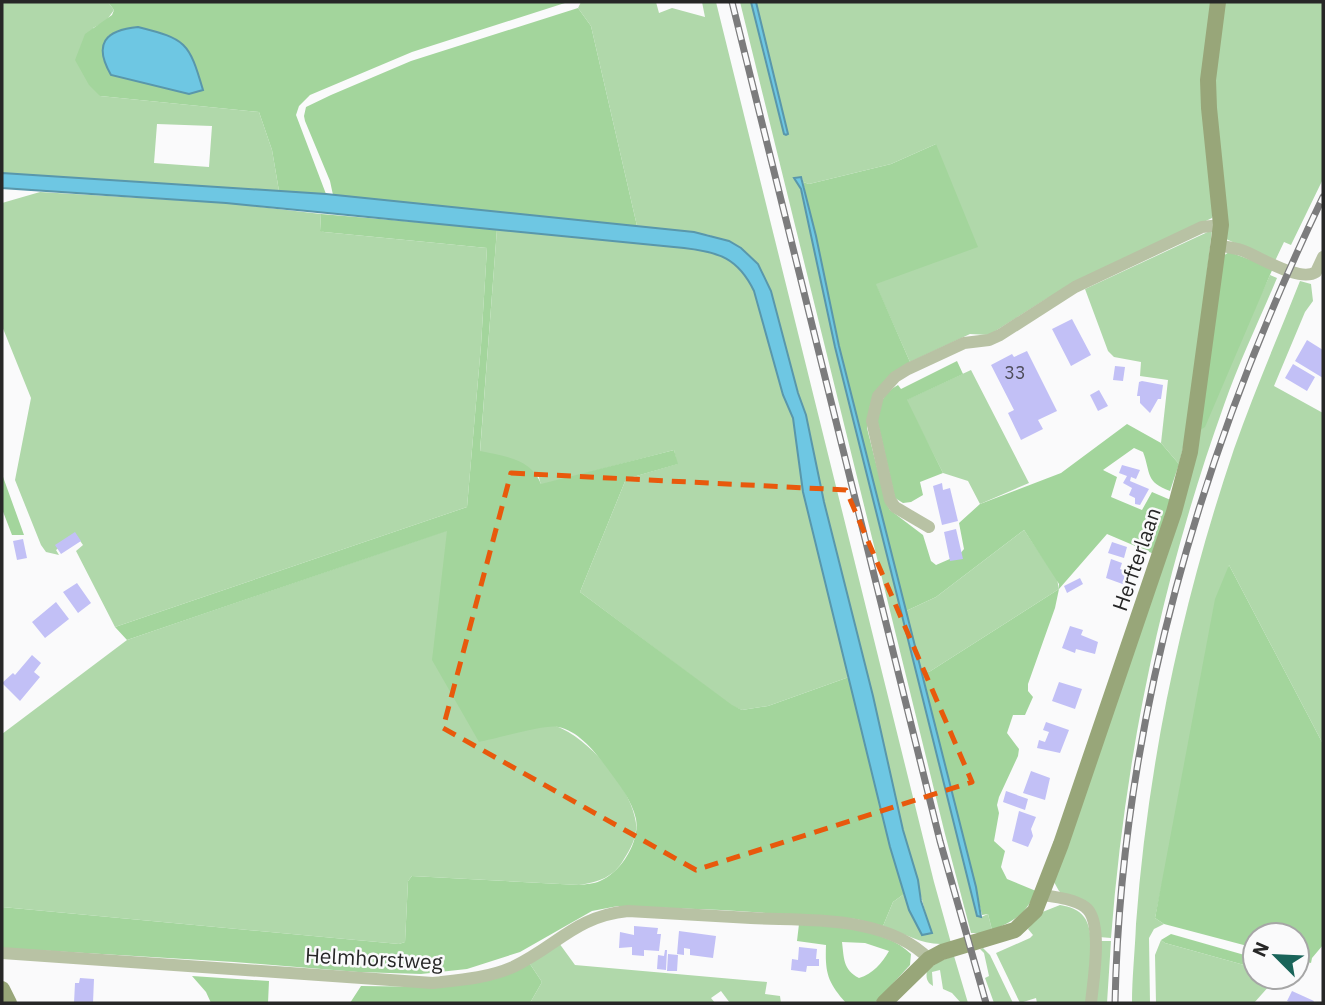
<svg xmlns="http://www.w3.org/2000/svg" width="1325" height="1005" font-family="'IBM Plex Sans',sans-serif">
<rect width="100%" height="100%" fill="#fafafb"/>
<path fill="#b0d8aa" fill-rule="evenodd" d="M2,2H108L114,10L106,21L93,28L100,96L259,112L272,150L279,191L2,173ZM157,124L212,126L209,167L154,163Z
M581,2H656L659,13L672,8L705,17L702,2H716L934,882L951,943C927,948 906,934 883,926L893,902L904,894L916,924L931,933L903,830L873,696L824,502L806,415L798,393L771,291L710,235L637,226L591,26L578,8Z
M740,2H751L784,134L786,135L788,133L756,2H1211L1212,218L1046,299L989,335L970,334L910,362L875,283L936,144L891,164L809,184L803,182L802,178L799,183L932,736L977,915L981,917L988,914L992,930L984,933H971L945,834Z
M1222,2H1323V179L1291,245L1284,242L1275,261L1226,239L1213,104Z
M40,192L226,203L321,214L320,230L324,232L487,248L481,345L467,507L115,627L76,551L83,545L76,535L56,550L59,555L46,552L41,545L15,480L31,398L2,326V203Z
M497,229L699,249C728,256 741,263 754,291L783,395L793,418L803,492L849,677L768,706L742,710L732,706L580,592L626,479L677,464L674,450L541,485L538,474L480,452Z
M1212,230L1190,419L1179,464L1161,443L1168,380L1140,376L1141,362L1114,357L1108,351L1085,289Z
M1270,275L1277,278C1259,321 1239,362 1224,405C1162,578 1125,755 1111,938L1099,937L1100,925L1059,891L1054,882L1197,432Z
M1300,281L1311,284L1313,301L1305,312L1274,386L1323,413V744L1229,565L1155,918L1164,924L1154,929L1149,938L1150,1003H1132C1132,977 1135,951 1136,924C1148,762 1182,603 1234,449C1254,392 1278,337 1300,281Z
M971,370L1029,483L980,504L968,481L943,473L906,400Z
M448,530L556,726C588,738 628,784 635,818C639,833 632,847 624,859C614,877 599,882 579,885L412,876L408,881L405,942L399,944L2,907V734L127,640Z
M1024,530L1057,579L1059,589L929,672H922L906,611L936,597Z
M1060,905C1070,907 1078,909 1084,917C1097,933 1089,982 1087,1003H1037L1036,998L1020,1003L996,953L1030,938L1033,935L1028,929L1040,913Z
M1161,940L1165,943L1255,968V977H1277L1254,1003H1156L1155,955Z
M1099,941H1111L1107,1003H1095Z
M559,943L575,965L767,982L765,994L780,996L781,1003H730L721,991L711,998L715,1003H530L542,982L530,964Z
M983,948L990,955L1013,1003H994L985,978L989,976L984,953L980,949Z
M954,956L968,1003H961L952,993L943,989L940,970L932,972L933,986C926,982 926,977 927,970L940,961Z"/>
<path fill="#a3d59c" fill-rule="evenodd" d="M108,2H568L412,52L310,95L299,106L296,115L326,194L279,191L272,150L259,112L100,96L89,85L75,60L85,34L112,15L114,10ZM109,35L152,84L111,75C102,60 100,50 109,35Z
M578,8L591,26L637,226L333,195L330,181L305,121L304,116L306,107L331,95L411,61Z
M936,144L978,247L876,284L910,362L870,406L867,428L886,503L890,510L923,535L931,561L936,565L959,555L964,549L959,523L980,504L1061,473L1127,424L1161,443L1179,464L1170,491C1145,482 1151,473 1143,452L1134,448L1103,470L1117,477L1111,497L1142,510L1152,492L1173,501L1154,554L1107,534L1059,589L1055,608L1028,684V691L1033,697L1025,715H1013L1007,733L1019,749L1018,756L999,797L997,805L999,813L994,841L1005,851L1001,867L1007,879L1036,891C1025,915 1016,920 992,930L988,914L982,915L922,672H929L1059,589V584L1024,530L936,597L906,611L839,346L803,182L809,184L891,164Z
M321,214L497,229L480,451C504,456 532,459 541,484L674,450L678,464L626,479L580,592L732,705L742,710L768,706L849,677L890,847L904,894L893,902L883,926L856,919L721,910L618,906L592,911L520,952L467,969L421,974L358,972L234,962L2,948V907L399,944L405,942L408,881L412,876L579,885C586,884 594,884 600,881C621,872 640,842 636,819C632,800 618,783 607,768C595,752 579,731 558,727C546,724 495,739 479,742L432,660L447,531L127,640L115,627L467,507L481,345L487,248L324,232L320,231Z
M1229,252L1273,268L1205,427L1197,432L1223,256Z
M957,361L963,374L907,400L943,473L920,482L923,495L911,502L903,503L895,498L877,419C879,403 884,393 898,385L901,389Z
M2,474L24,535H12L2,509Z
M1229,565L1323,744V945L1312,958L1311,963L1297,959V935H1255V948L1164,924L1155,918L1215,599Z
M799,924C833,927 885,928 911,954L910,965L875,1003H846C827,982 825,972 826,945L797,941ZM842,942L865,943L889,951C882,963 873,974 859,978C843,970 844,958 842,942Z
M1171,934L1255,958V968L1165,943L1161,940Z
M530,964L542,982L530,1003H350L361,986L437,987Z
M192,976L269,981L268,1003H211L206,992Z"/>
<path fill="#6ec7e3" stroke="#5997ab" stroke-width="2" d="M751,2H756L788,134L786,135L784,134Z
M138,27C186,39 189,42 203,90L189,94L111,75C93,44 105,30 138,27Z
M2,173L326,194L694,232L729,241L741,248L758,264L771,291L798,393L806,415L824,502L873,696L903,830L918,880L921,901L932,933L922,935L909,910L890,847L803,492L793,418L783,395L754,291C738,258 719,252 684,248L226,203L2,188Z
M801,177L816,236L839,346L976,887L981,917L977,916L835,347L801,189L794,178Z"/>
<path fill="#c2c0f6" d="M1072,319L1091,355L1071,366L1052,329Z
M1307,340L1323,350V378L1295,361Z
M1027,351L1057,411L1038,420L1043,429L1021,440L1008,413L1014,410L991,365L1012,354L1014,357Z
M1293,364L1315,377L1307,391L1285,378Z
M1115,366L1125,367L1123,381L1113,380Z
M1142,381L1163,385L1161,399H1158L1150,413L1140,403V396H1137L1139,382Z
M1099,390L1108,406L1098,411L1090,395Z
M1122,465L1140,470L1136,479L1131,477L1130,481L1149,489L1140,505L1135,504V498L1129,495L1132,488L1123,483L1127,476L1119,473Z
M942,483L943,490L950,488L958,521L942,525L933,486Z
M956,529L963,559L950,561L944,532Z
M75,532L81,541L61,554L55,545Z
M23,539L27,558L17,560L13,541Z
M1112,542L1127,547L1124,558L1108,553Z
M1111,559L1122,563L1120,569L1132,574L1128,586L1106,578Z
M1080,578L1083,584L1067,593L1064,586Z
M77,583L91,603L78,613L63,592Z
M56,602L69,619L45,638L32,622Z
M1070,626L1083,630L1081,635L1098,642L1095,654L1076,649L1075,653L1062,648Z
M32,655L41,663L34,672L40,677L20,701L2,683L13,673L15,675Z
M1059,682L1082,689L1075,709L1052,701Z
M1046,722L1069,730L1060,753L1037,748L1039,740L1045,742L1049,732L1043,730Z
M1031,771L1050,778L1045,800L1023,793Z
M1006,791L1028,799L1025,810L1003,802Z
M1019,811L1036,817L1031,829L1033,836L1028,847L1012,841Z
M634,926L658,928L657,934H661L659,951L644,950V956L632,955V947L619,948L620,932L634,935Z
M679,931L716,936L713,958L690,955V949L684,948V955L677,954Z
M799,947L817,949L816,959H819V966H807L806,972L791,970L792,959L798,960Z
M665,950H667L666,970L657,969L658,955L664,956Z
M668,954L678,955L677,971H667Z
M80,978L94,979L93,1003H74L75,983H79Z
M1292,991L1314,1001L1313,1003H1292L1287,1001Z"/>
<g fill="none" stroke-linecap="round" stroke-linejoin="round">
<path stroke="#b8c2a4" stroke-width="12" d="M1219,245C1226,247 1234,248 1241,250C1259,256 1299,283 1316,272L1323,257
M929,527L895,507L890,500L872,421L878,396L895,377L908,369L964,343L989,340L1000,335L1075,287L1202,227L1221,225
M1043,895C1056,897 1074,899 1085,907C1104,920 1093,982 1091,1003
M2,953L433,983C460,980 488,978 513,967C557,946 576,916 628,911C669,913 710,916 751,918C808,921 886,915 929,959"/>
<path stroke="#98a679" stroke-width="16" d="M2,989L9,1003
M884,1003L929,959L942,952L1015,930L1035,911L1061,844L1174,512L1190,452L1221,225L1209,108L1208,80L1218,2"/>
<defs>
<path id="rail" d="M732,2L940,841L986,1003
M1115,1003C1121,722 1202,448 1323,197"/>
</defs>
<use href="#rail" stroke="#7c7c7d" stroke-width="7"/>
<use href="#rail" stroke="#fafafb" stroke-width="4.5" stroke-dasharray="13" stroke-linecap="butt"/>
</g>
<path fill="none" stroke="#e8590c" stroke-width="5" stroke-dasharray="14 9" stroke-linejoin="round" d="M511,473L846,490L972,782L696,870L443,728Z"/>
<g text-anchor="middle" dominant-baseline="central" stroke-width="5" stroke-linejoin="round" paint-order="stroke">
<g font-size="18" fill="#4e4d5b">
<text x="1015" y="372">33</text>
</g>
<g font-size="21" fill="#272727" stroke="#fafafb">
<text transform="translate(1136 559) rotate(-71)">Herfterlaan</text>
<text transform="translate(374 958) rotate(3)">Helmhorstweg</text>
</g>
</g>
<rect width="1325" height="1005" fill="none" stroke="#272727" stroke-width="7"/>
<g transform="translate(1276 956) rotate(294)"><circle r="33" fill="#fafafb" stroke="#a6a6a6" stroke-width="2"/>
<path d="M0-5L12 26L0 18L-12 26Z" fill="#1a645a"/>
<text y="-10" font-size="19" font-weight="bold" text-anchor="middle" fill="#272727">N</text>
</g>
</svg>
